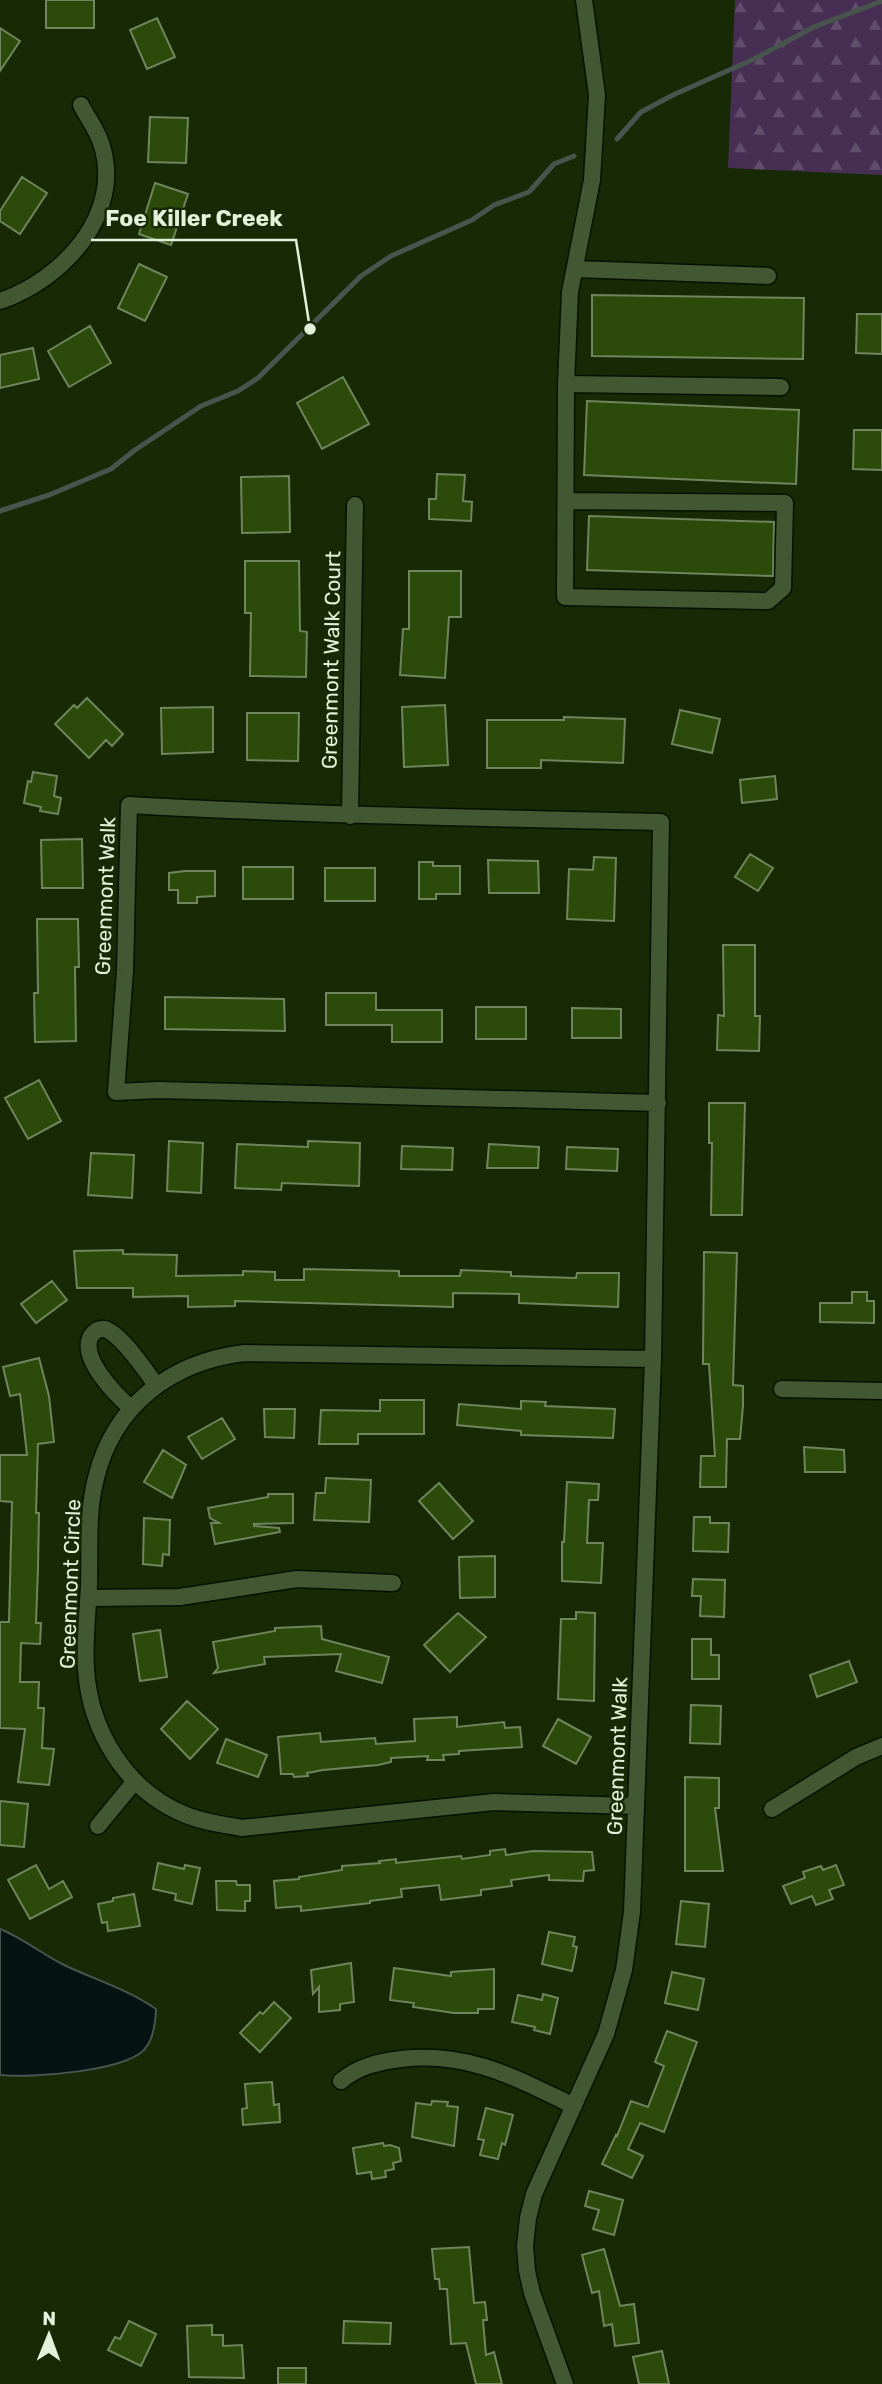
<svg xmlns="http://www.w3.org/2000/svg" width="882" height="2384" font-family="Rubik,sans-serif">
<defs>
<pattern id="forest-firs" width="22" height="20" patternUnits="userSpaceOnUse" patternTransform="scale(1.75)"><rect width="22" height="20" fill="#472f54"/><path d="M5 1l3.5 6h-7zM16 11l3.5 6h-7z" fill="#614d6c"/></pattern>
</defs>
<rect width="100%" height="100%" fill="#172a05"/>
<path fill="url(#forest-firs)" d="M735,0H882V175L728,168Z"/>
<path fill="#061313" stroke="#48554f" stroke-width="2" d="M0,1929C22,1938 41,1953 62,1964C93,1979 127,1989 156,2009C156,2020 153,2038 147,2046C132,2072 28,2078 0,2075Z"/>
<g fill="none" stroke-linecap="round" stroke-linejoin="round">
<path stroke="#48554f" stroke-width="5" d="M617,139L641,112L673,95L754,59L814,27L882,1
M0,511L49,495L111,469L135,450L201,406L238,391L258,378L361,276L391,256L472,220L494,205L529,192L554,164L574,156"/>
</g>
<path fill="#2c4b0a" stroke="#6e855d" stroke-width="2" d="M46,0H94V28H46Z
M157,18L175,57L147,69L130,30Z
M0,28L20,41L0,71Z
M150,117L188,118L186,163L148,162Z
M22,177L47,193L20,234L0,221V211Z
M155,183L188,194L171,245L139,234Z
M139,264L167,277L145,321L118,308Z
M592,295L804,298L803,359L592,356Z
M857,314H882V354L856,353Z
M90,326L111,363L69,387L48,351Z
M33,348L39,379L0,388V355Z
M343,377L369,424L322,449L297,403Z
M587,401L799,410L796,484L584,475Z
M854,430H882V470L853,469Z
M437,474L465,475L463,501L472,502L471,521L429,519V499H436Z
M289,476L290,532L242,533L241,477Z
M589,516L774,522L773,576L587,570Z
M245,561H299L300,631L307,632L306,677L250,676L251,613H245Z
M409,571H461V617H449L445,678L400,675L403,629H409Z
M87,698L123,734L112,746L106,740L89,758L55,724L74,705L77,708Z
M445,705L448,765L404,767L402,707Z
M213,707V752L162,754L161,708Z
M680,710L720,719L712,753L672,744Z
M247,713H299L298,761L247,760Z
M564,717L625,719L623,763L541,760V768H487V720H564Z
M33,772L57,776L54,796L61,798L58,814L40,811L41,807L24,803L28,781L31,782Z
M775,776L777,799L742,803L740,780Z
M82,839L83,888H42L41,840Z
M750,854L773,868L758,891L735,877Z
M594,857L616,858L614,921L567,919L569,869L593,870Z
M488,860L538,861L539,893H489Z
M419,862H433V866H460V894H436V899H419Z
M243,867H293V899H243Z
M325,868H375V901H325Z
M185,871H215V896L197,897V903H178V890H169V873Z
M37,919H78L79,967H75L76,1041L35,1042L34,993H38Z
M723,945H755V1016H760L759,1051L717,1050L718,1015L724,1016Z
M326,993H376V1010H442V1042H392V1025H326Z
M165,997L284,999L285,1031L165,1029Z
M476,1007H526V1039H476Z
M572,1008L621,1009V1038H572Z
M39,1080L61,1121L28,1139L5,1098Z
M709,1103H745L742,1215H711L712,1143H709Z
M169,1141L203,1143L201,1193L167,1191Z
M308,1141L360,1143L359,1186L282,1183L281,1190L235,1188L237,1144L308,1147Z
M489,1144L539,1147L538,1168H487Z
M402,1146L453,1148L452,1170L401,1169Z
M567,1147L618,1149L617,1171L566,1169Z
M91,1153L134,1155L132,1198L88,1195Z
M123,1250V1254L177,1255L176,1276L243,1275V1271L275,1272V1280H304V1269L399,1271V1276H460L461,1270L511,1272V1276L576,1278L577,1273H619L618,1307L519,1303V1294L453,1293V1307L235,1301V1306L188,1307V1296L133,1297V1288H77L74,1251Z
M704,1252L737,1253L733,1385L743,1386V1406L740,1439H727L726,1487H700L701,1456H715L709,1364H703Z
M52,1281L67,1300L36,1323L21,1304Z
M852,1292H867V1301H874V1323L820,1322V1303H852Z
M39,1358L49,1396L54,1442L38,1444L36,1513H39L38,1568L36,1623H41L40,1644L21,1643L20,1682H39L38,1708H44L42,1748L54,1749L49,1785L18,1782L25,1729L0,1728V1622H9L12,1502L0,1501V1455H27L20,1394L10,1396L3,1367Z
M380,1400H424V1434H358V1444H319L321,1410L380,1411Z
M521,1401L546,1402L545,1406L615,1409L613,1438L521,1435V1431L457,1425L459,1404L521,1409Z
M264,1409H295L294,1438L265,1437Z
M222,1418L235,1439L202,1459L188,1437Z
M804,1447L844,1450L845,1472H805Z
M163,1450L186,1465L172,1498L144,1482Z
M326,1478L371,1480L369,1522L314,1520L316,1493H325Z
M567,1482L599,1484L598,1500H589L587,1543H603L601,1583L562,1581V1542H564Z
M439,1483L473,1521L453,1539L419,1501Z
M268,1494H293V1523L254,1524V1526L279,1528L280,1532L215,1544L211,1523H219L210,1518L208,1508L268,1497Z
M694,1517H710V1523H729L728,1552L693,1551Z
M144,1518L170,1520L169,1555L163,1554L162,1566L143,1564Z
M495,1556V1597L460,1598L459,1557Z
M693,1579L725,1580L724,1617L700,1616L701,1596H692Z
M576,1612L595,1613L594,1701L558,1699L561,1619H576Z
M458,1613L486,1637L450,1672L424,1645Z
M321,1626L322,1639L389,1657L382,1683L336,1671L341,1654L264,1657L265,1664L214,1673L218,1668L213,1642L275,1631V1628Z
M160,1630L167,1677L140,1681L133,1634Z
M692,1639H711V1655H719V1679H692Z
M849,1661L857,1682L817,1697L810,1675Z
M187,1701L218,1729L190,1759L161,1729Z
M691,1705L721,1706L720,1744L690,1743Z
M457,1717V1727L504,1722L505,1728L520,1727L522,1747L459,1751V1754L443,1755L444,1760H427L428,1756L391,1758V1762L378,1765L323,1770L307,1773L308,1776L294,1777L293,1774H281L278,1737L320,1733L321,1742L375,1738L376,1744L415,1741L414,1719Z
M558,1719L591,1737L576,1764L543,1746Z
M226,1739L267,1755L258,1777L217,1763Z
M685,1777L719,1778V1808H715L723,1871H685Z
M0,1801L28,1804L24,1847L0,1845Z
M505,1849L506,1855L533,1851L592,1852L594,1870L584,1871L583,1881L549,1880V1875L511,1880L512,1886L481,1890V1895L441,1900L439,1885L401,1889L402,1897L370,1901V1903L301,1911V1906L276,1908L274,1881L299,1879V1877L342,1870V1866L380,1863L379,1861L396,1859V1863L461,1856L462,1859L490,1855V1851Z
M158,1863L184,1869L185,1865L200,1868L192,1904L175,1900L176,1894L153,1889Z
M36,1865L49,1889L63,1881L72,1897L30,1919L8,1880Z
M836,1865L844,1885L829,1890L833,1899L816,1905L812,1896L791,1904L783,1886L805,1878L803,1872L821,1866L823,1870Z
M216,1881H236L237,1885H250V1901H245V1911L217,1910Z
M134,1894L140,1926L108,1931L107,1922L102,1923L98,1904L113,1901V1898Z
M681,1901L709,1904L705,1947L676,1944Z
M549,1932L575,1937L573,1946L577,1947L572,1971L542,1964Z
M351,1963L354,2002L340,2004V2010L319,2012V1987L313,1994L311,1970Z
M394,1968L451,1976V1972L494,1969V2009H478V2013H454L413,2007L414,2003L390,2000Z
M672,1972L704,1979L698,2010L665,2003Z
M543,1994L558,1998L550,2034L534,2030L535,2027L512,2022L518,1995L542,2000Z
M274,2002L291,2018L260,2052L240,2033L260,2012L263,2014Z
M667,2031L697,2042L664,2132L640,2123L628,2149L643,2156L632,2178L602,2164L616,2135L617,2136L631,2101L648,2107L664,2066L655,2062Z
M272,2082L274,2105L279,2104L280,2122L243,2125L242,2109L247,2108L245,2084Z
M432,2101L448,2102L447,2106L458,2107L454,2146L412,2137L416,2103L431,2105Z
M486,2108L513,2115L505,2145L502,2143L498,2159L480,2155L484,2140L478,2139Z
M383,2143L384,2146L390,2145L399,2148L401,2161L393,2163L394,2169L385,2171L386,2177L372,2179L371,2172L357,2174L353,2148Z
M589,2191L623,2200L614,2235L593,2229L599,2210L585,2206Z
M469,2247L474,2303L485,2302L487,2320H483L486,2355L494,2352L502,2384H476L466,2343L451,2344L447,2289H440L439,2279H435L432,2249Z
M604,2249L620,2306L634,2304L639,2343L615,2346L612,2324L604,2326L599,2291L592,2293L582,2255Z
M129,2321L156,2334L141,2366L108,2350L115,2337L120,2339Z
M344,2321L391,2323L390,2344L343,2343Z
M212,2325V2335H223V2346L242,2345L244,2378L189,2377L187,2326Z
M662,2351L669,2384H639L633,2357Z
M278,2368H306V2384H278Z"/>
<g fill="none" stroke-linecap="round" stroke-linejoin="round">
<defs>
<path id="street" d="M575,269L768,276
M0,301C62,280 125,214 101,143C97,130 87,117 81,105
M566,384L781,387
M566,501L785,503L783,588L768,601L565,597L566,384L570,292L592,180L597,95L584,0
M350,816L355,505
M782,1389L882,1391
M131,1408C116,1395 79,1358 91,1336C94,1332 99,1328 105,1329C121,1334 146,1371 156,1385
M88,1598L180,1597L297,1579L393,1583
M636,1806L494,1802L242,1828C223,1825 204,1822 186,1815C126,1791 90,1731 86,1669C84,1641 88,1612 89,1584C90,1549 87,1512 96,1478C114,1405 171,1362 244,1353L653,1359
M772,1809L856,1757L882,1746
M98,1826L135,1781
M341,2081C359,2066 378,2062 401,2059C468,2051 516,2078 574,2106
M565,2384L532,2293L527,2271L525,2246L528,2218L534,2194L606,2034L624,1970L632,1912L653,1359L661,822C484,818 306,815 129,805L125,971L116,1092L158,1090L658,1103"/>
</defs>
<use href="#street" stroke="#051200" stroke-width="19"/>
<use href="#street" stroke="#425832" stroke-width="16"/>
</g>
<g text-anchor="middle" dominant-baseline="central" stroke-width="5" stroke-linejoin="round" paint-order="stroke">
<g font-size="21" fill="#e3f0da" stroke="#172a05">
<text transform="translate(331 660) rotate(-89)">Greenmont Walk Court</text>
<text transform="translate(105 896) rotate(-88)">Greenmont Walk</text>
<text transform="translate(70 1584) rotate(-88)">Greenmont Circle</text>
<text transform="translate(617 1756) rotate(-88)">Greenmont Walk</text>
</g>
</g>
<path fill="none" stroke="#e3f0da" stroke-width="2.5" d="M310 329L296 240H91"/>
<circle fill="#e3f0da" stroke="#172a05" stroke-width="2.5" cx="310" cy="329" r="7"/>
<g font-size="23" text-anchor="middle" font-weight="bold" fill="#e3f0da" stroke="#172a05" stroke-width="5" stroke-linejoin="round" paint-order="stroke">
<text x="194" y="226">Foe Killer Creek</text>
</g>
<g transform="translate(49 2335) rotate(1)" stroke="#172a05" stroke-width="5" paint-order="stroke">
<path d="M0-5L12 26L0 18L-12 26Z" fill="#e3f0da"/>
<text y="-10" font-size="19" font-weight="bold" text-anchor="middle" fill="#e3f0da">N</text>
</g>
</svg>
